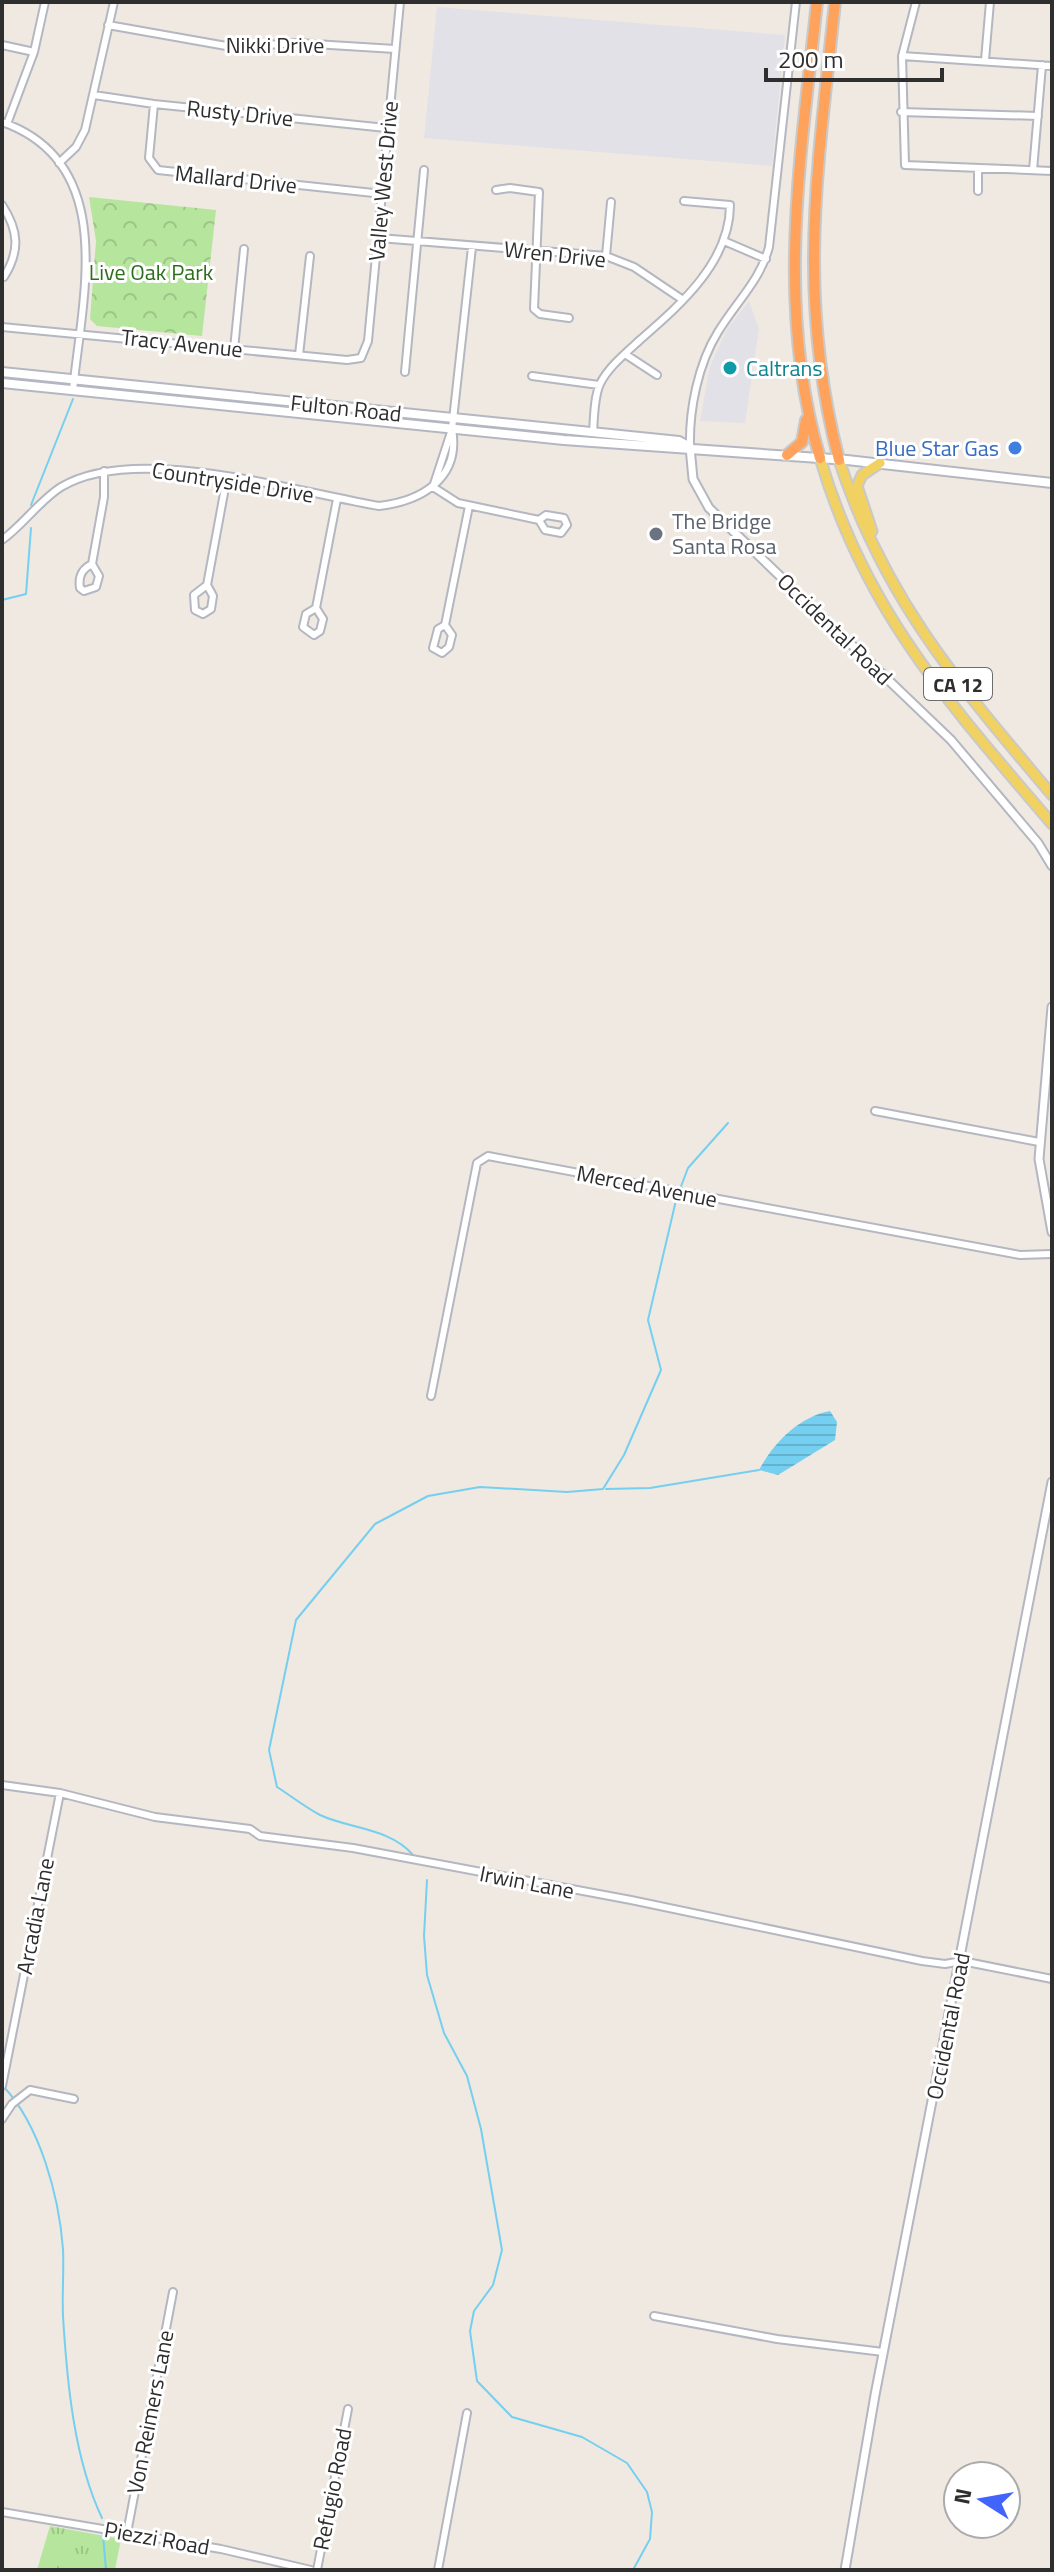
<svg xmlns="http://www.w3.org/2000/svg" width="1054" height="2572" font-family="'Titillium Web',sans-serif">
<defs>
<pattern id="grass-tufts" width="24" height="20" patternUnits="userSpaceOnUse" patternTransform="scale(2)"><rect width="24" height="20" fill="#b6e59e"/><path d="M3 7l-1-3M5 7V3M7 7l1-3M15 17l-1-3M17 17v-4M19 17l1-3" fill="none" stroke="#9dc588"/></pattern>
<pattern id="park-crowns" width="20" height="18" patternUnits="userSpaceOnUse" patternTransform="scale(2)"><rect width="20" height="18" fill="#b6e59e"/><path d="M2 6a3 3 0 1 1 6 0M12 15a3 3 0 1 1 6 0" fill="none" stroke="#9dc588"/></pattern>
<pattern id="water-rules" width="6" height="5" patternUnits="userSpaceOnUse" patternTransform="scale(2)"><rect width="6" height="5" fill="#75cff0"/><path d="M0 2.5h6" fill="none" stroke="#66b2ce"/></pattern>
</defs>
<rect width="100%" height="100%" fill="#efe9e1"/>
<path fill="#e3e1e8" d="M437,7L785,35L772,166L424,138Z
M749,301L759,329L745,423L700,421L710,366L727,329Z"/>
<path fill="url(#grass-tufts)" d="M50,2526L121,2539L115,2570H37Z"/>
<path fill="url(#park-crowns)" d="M89,197L216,210L202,336L97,326L90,319L96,241Z"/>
<path fill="url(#water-rules)" d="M830,1411L837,1422L835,1440L778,1475L759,1470C774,1442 799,1417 830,1411Z"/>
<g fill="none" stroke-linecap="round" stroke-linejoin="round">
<path stroke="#75cff0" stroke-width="2" d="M31,505L73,399
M2,600L26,594L31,528
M680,1189L688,1168L728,1123
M606,1489L650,1488L759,1470
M413,1855C390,1828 350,1829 320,1815C305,1807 291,1796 277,1787L269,1750L296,1620L375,1524L428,1496L480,1487L567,1492L603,1489L624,1455L661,1370L648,1320L677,1196
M427,1880L424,1936L427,1975L444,2033L467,2076L481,2129L502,2250L493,2285L474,2311L470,2331L477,2381L512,2417L582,2437L627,2463L647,2492L652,2512L650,2539L633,2570
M3,2086C40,2125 59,2196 63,2249C64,2271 62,2294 63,2316C67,2382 74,2459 102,2518
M103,2535L106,2570"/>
<defs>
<path id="minor" d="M916,2L902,56L905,165L1052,171
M108,25L232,47L298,43L395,49
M2,45L34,52
M902,56L1052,66
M985,60L990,2
M94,95L154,104L386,128
M154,104L149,158L158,170L383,194
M901,112L1038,116
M2,122C119,163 82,298 73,390
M7,124L34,52L45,2
M59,163L76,147L85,130L114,2
M1033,170L1042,65
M496,190L510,188L539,192L534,309L540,314L569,318
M978,191V168
M2,205C19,231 20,251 4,277
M379,238L606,256L634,267L683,300
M724,241L766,259
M606,256L611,202
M2,327L347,360L361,358L368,341L400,2
M234,349L244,249
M625,354L657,375
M299,355L310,256
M405,372L424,170
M532,376L599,385
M593,433C594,418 594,397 600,384C608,367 627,352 641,339C680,305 730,262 730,205L684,201
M690,447C689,410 698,364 718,332C736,302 760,281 769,247L796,2
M433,487L452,429L472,247
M433,487L458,503L539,520L545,530L561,533L567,525L564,518L546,515L539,520
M2,540C23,525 39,501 61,487C135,442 296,492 379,506C422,501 461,478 452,429
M92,564L99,576L96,587L84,591L80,588C78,576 82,569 92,564L104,497V471
M207,585L213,596L211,609L203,614L195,610L194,595L207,585L227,477
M316,608L323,619L320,631L314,635L303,627L306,614L316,608L337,499
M445,625L452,635L449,647L442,653L433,648L438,629L445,625L469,506
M875,1111L1039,1142
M431,1396L477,1163L488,1156L1020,1255L1052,1254
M2,1785L60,1793L155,1817L250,1829L260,1836L353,1848L631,1900L922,1961L945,1964L962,1961L1052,1979
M2,2086L60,1793
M2,2119L12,2104L30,2090L74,2099
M654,2316L777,2339L883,2352
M2,2512L221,2549L311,2570
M127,2533L173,2292
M317,2570L348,2409
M438,2570L467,2413"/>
<path id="tertiary" d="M690,447L693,479L709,508L951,740L1038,843L1052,866
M1052,1007L1039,1159L1052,1232
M845,2570L875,2395L1052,1482"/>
<path id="secondary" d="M2,372L679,441L690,447
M2,383L564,440L847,460L1052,483"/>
<path id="primary" d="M820,458C865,612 951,705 1052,824
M839,460C884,599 960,686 1052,795
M872,531L857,486L862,475L880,463"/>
<path id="motorway" d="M817,2C801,155 775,307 820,458
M835,2C818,167 796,295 839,460
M787,455L802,442L806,420"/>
</defs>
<use href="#minor" stroke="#b4b7c1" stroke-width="10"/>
<use href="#tertiary" stroke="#b4b7c1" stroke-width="11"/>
<use href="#secondary" stroke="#b4b7c1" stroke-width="12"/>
<use href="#primary" stroke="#c9c9c9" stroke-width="13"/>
<use href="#motorway" stroke="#c9c9c9" stroke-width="14"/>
<use href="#minor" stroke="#fff" stroke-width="6"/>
<use href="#tertiary" stroke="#fff" stroke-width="7"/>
<use href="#secondary" stroke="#fff" stroke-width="8"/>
<use href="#primary" stroke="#f2d163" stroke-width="9"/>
<use href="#motorway" stroke="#ffa35c" stroke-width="10"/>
</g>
<circle fill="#0f9aa8" stroke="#fff" stroke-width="3" cx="730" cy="368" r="8"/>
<circle fill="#3f7fe0" stroke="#fff" stroke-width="3" cx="1015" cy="448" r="8"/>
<circle fill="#6b7280" stroke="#fff" stroke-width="3" cx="656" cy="534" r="8"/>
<g text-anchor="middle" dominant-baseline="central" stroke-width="6" stroke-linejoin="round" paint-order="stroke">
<rect fill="#fff" stroke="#6d6d6d" stroke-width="2" x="924" y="668" width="68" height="32" rx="6"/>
<g font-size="20" font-weight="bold" fill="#2e2e2e">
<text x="958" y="684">CA 12</text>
</g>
<g font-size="22" fill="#2e2e2e" stroke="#fff">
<text x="275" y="45">Nikki Drive</text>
<text transform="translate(240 113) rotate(6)">Rusty Drive</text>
<text transform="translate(236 179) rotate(6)">Mallard Drive</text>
<text transform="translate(383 181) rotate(-85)">Valley West Drive</text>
<text transform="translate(555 254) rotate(6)">Wren Drive</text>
<text transform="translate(182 343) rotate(6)">Tracy Avenue</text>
<text transform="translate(346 408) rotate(6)">Fulton Road</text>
<text transform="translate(233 482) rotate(9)">Countryside Drive</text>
<text transform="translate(835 629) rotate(44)">Occidental Road</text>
<text transform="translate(647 1186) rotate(11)">Merced Avenue</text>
<text transform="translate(527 1882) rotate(11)">Irwin Lane</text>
<text transform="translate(35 1916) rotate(-79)">Arcadia Lane</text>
<text transform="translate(948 2026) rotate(-79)">Occidental Road</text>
<text transform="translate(150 2412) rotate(-79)">Von Reimers Lane</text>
<text transform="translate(332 2489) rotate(-79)">Refugio Road</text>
<text transform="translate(157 2538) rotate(10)">Piezzi Road</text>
</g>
<g font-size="22" fill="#2c6e1b" stroke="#fff">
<text x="151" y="272">Live Oak Park</text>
</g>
<g font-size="22" fill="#0d838f" stroke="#fff" text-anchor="start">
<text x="746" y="368">Caltrans</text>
</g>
<g font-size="22" fill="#366cbe" stroke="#fff" text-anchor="end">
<text x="999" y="448">Blue Star Gas</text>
</g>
<g font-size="22" fill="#5b616d" stroke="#fff" text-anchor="start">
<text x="672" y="521">The Bridge<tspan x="672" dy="25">Santa Rosa</tspan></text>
</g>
</g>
<rect width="1054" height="2572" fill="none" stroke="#2e2e2e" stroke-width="8"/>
<g transform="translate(982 2500) rotate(281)"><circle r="38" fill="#ffffff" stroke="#ababab" stroke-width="2"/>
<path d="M0-6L14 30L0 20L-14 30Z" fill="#4264fb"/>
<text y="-12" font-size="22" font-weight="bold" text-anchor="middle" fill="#2e2e2e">N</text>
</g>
<path d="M766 68v12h176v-12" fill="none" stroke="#2e2e2e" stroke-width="4"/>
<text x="778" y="68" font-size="24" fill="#2e2e2e" stroke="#ffffff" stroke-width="6" paint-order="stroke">200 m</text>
</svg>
